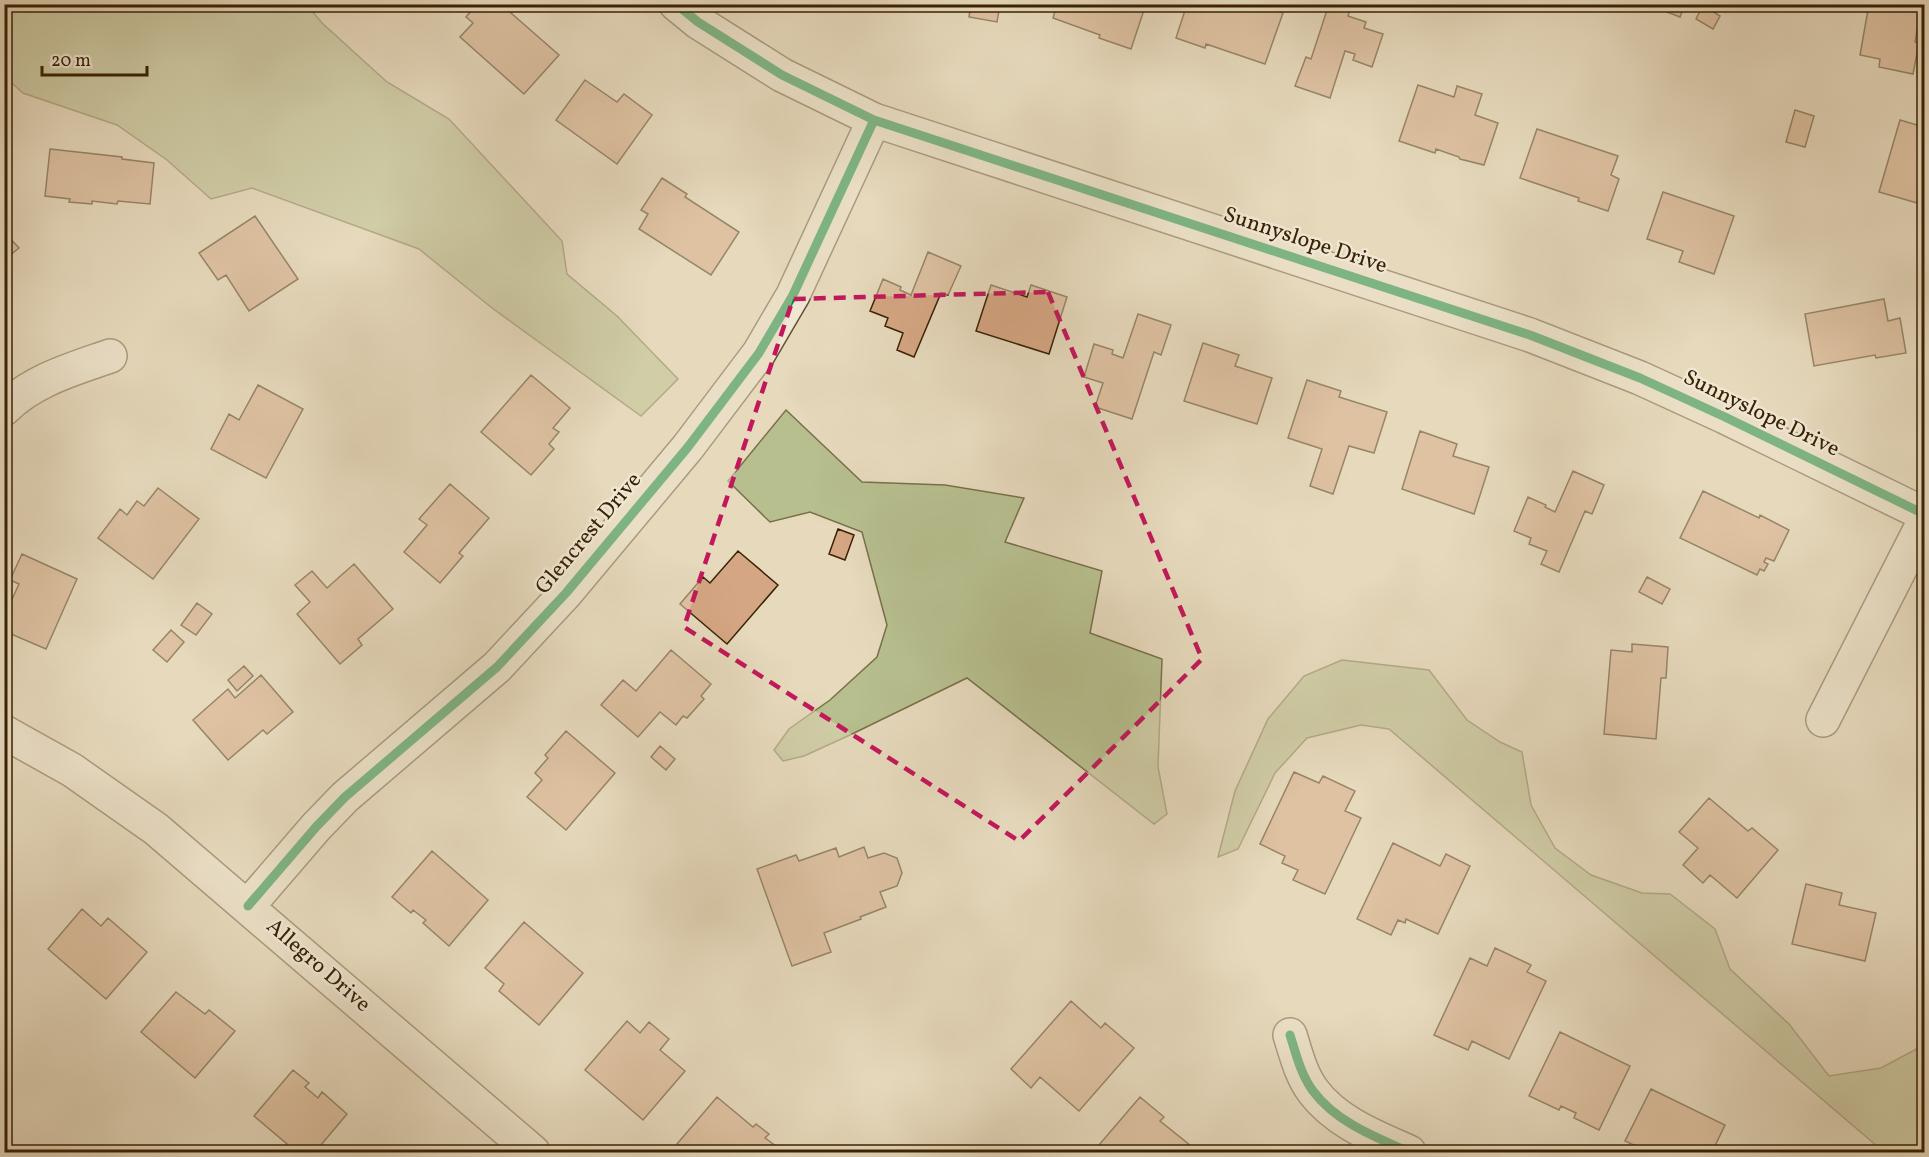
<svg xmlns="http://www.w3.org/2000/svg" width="1929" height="1157" font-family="Vollkorn,serif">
<rect width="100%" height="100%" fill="#e6d9bc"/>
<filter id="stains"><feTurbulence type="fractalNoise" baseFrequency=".00333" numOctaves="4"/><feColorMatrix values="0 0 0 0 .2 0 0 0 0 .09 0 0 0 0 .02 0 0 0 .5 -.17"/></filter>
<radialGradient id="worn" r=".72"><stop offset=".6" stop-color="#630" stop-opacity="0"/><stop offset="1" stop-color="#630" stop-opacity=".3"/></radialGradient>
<path fill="#b7bf8f" stroke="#787049" stroke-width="1.5" d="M5,4L307,5L322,23L387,82L449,119L562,241L567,274L617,316L678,379L641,416L492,308L419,249L252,188L211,199L167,160L117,125L23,93L5,77Z
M786,410L862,482L945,485L1024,498L1005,542L1102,571L1090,633L1162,659L1158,767L1167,814L1154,824L967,678L850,735L804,756L783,761L774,750L789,729L830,700L877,657L887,625L862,532L810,512L770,522L728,481Z
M1342,660L1429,670L1467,720L1500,742L1522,752L1531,805L1555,848L1591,875L1642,893L1670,894L1715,929L1730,969L1789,1024L1829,1076L1881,1068L1924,1045V1152H1884L1389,729L1361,725L1307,738L1275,773L1238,849L1218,857L1235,791L1268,719L1304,676Z"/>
<path fill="#d5a683" stroke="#382203" stroke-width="1.5" d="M477,4H508L514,10L511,13L559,55L524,94L460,37L473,23L466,17Z
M971,4H1000L997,22L969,17Z
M1057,4H1146L1131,49L1099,38L1100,35L1053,18Z
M1187,4H1257L1283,13L1265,64L1206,44L1205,48L1176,38Z
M1329,4H1352L1348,16L1366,22L1364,28L1383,34L1372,67L1353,60L1355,54L1345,51L1330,98L1295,86L1306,57L1311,59Z
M1670,4H1685L1680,17L1667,12Z
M1869,4H1922L1915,42L1919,43L1913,74L1879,67L1880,59L1860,55Z
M1703,5L1720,16L1713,29L1696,19Z
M585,80L617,102L624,94L652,115L617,164L556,120Z
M1418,85L1454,97L1457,86L1482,94L1475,115L1498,123L1484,165L1460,159L1459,157L1436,149L1435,153L1399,141Z
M1795,110L1814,116L1805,147L1786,142Z
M1900,120L1924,127V205L1879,192Z
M1537,129L1618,156L1611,175L1619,179L1608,211L1578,201L1579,198L1520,178Z
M50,149L122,157V159L154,163L150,204L118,201L117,204L92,201V204L69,202L70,199L45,196Z
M662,178L687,194L685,197L739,232L711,275L639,229L648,214L641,210Z
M1663,192L1734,216L1714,274L1679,262L1683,251L1647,239Z
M255,216L298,279L249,311L226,275L218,280L199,253Z
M4,232L19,248L4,260Z
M928,252L961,266L948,295L941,293L914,357L897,350L903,333L885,326L888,318L870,311L883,279L901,287L900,290L911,295Z
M991,285L1027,297L1031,285L1067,297L1049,354L976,331Z
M1884,299L1888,321L1900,318L1906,353L1876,358L1875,355L1814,366L1805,314Z
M1138,314L1171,325L1161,355L1154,352L1132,419L1095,407L1103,383L1084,377L1094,344L1113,350L1112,354L1123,358Z
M1203,343L1239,355L1235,366L1272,378L1257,424L1184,401Z
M531,375L570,408L553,428L559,432L549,444L554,449L531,475L481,432Z
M1307,380L1341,391L1339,397L1387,412L1374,453L1349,446L1333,494L1310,486L1322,449L1288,438Z
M258,385L303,409L266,478L211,449L229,414L239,420Z
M1420,431L1457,444L1453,456L1489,467L1474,514L1402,489Z
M1573,471L1604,485L1592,514L1585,511L1559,572L1541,564L1547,551L1529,544L1531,538L1514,531L1528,497L1546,505L1545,507L1555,512Z
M450,484L489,518L459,553L463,556L440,583L404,552L427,525L419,519Z
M158,488L199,519L153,579L98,538L120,509L127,515L137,501L144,506Z
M1703,491L1759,518L1760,515L1789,530L1774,561L1766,558L1764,562L1768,564L1764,571L1760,569L1757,575L1680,538Z
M838,529L854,535L845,560L829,554Z
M738,551L778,585L727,644L680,604L703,577L710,583Z
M22,554L77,579L46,649L4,631V617L19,584L10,580Z
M354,564L393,609L358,639L362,645L340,664L297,614L310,602L295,585L312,571L327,588Z
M1647,577L1670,589L1662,604L1639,592Z
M197,603L212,614L196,635L181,625Z
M171,630L184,642L167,662L153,650Z
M1632,644L1668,647L1666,678H1661L1656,739L1604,734L1611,650L1632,652Z
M671,650L711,684L701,696L704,699L687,718L683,716L676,725L660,712L638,737L601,705L623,680L636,691Z
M244,666L253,676L237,691L228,680Z
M261,675L293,712L267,734L263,730L228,760L193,720L228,689L235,698Z
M566,731L615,773L566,830L527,797L542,780L535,773L548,758L545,755Z
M660,746L675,759L666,770L651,757Z
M1294,772L1319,783L1323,776L1355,791L1345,811L1361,818L1325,894L1293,880L1298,870L1282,863L1285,856L1260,844Z
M1709,798L1748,831L1752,828L1778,850L1737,898L1710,875L1703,883L1683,865L1698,848L1679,832Z
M1393,843L1440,866L1446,854L1470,866L1438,934L1406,919L1405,923L1398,920L1391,935L1357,919Z
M864,847L868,858L884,853L897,858L902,873L897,886L880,892L886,907L860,917L861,919L824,933L831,952L792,966L757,869L796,855L799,861L836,848L839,857Z
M432,851L488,900L449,946L423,923L426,920L413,910L411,913L392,897Z
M1806,884L1842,893L1839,905L1876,913L1865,961L1792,944Z
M82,909L101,926L108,918L147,952L106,999L48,949Z
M524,922L583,973L539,1025L499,991L504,984L485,968Z
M1495,948L1531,965L1527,972L1546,981L1509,1059L1472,1041L1468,1050L1434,1035L1470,958L1487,966Z
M176,992L205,1014L209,1010L235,1031L195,1078L141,1032Z
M1071,1001L1101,1028L1105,1023L1134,1048L1079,1111L1040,1077L1031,1088L1011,1069Z
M627,1021L640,1033L649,1022L669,1039L660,1050L685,1071L643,1120L585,1070Z
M1560,1032L1630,1066L1599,1130L1574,1118L1576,1113L1561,1106L1559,1110L1529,1096Z
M293,1070L309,1083L305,1087L318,1098L322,1092L347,1114L315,1152H282L287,1144L254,1116Z
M1651,1089L1725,1125L1712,1152H1649L1625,1141Z
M717,1097L753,1127L756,1124L769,1134L765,1138L776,1146L770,1152H687L677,1144Z
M1140,1097L1164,1117L1160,1121L1191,1146L1188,1150L1191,1152H1093Z"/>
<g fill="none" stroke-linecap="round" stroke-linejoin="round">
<defs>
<path id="minor" d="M676,4L698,22L782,75L874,120L1530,335L1640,378L1725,417L1924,514
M4,409C33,380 73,369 110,356
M1823,720L1924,522
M4,732L72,770L156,829L533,1152
M248,906L316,827L345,797L497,667L566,593L688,447L759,353L793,295L874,120
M1290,1035C1296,1054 1301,1075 1313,1091C1336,1122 1375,1137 1409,1152"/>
</defs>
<use href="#minor" stroke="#645031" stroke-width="36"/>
<use href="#minor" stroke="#efe6d3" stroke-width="33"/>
<defs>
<path id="cycleway" d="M676,4L698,22L782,75L874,120L1530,335L1640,378L1725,417L1924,514
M248,906L316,827L345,797L497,667L566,593L688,447L759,353L793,295L874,120
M1290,1035C1296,1054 1301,1075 1313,1091C1336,1122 1375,1137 1409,1152"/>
</defs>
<use href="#cycleway" stroke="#efe6d3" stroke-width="13"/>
<use href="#cycleway" stroke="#00873e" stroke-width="9"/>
</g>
<path d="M0 0H1929V1157H0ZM1048,292L1202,659L1019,841L684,627L793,299Z" fill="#e6d9bc" fill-opacity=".55" fill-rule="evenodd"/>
<path fill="none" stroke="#c2185b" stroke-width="4.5" stroke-dasharray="12 8" stroke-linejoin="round" d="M1048,292L1202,659L1019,841L684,627L793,299Z"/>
<g text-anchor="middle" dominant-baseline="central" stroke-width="5" stroke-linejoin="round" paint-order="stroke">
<g font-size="22" fill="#382203" stroke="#efe6d3">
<text transform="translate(1305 241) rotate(18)">Sunnyslope Drive</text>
<text transform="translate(1761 414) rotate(26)">Sunnyslope Drive</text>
<text transform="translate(589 534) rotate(-50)">Glencrest Drive</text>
<text transform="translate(318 966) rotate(41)">Allegro Drive</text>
</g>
</g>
<rect width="1929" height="1157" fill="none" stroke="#e6d9bc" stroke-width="24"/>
<rect x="6" y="6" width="1917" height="1145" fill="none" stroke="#382203" stroke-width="3"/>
<rect x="12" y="12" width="1905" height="1133" fill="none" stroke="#382203" stroke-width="1.5"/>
<path d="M42 66v9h105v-9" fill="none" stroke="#382203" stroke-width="3"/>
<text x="51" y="66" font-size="18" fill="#382203" stroke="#efe6d3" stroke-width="4.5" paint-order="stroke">20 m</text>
<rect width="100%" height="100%" filter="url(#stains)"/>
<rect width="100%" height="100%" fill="url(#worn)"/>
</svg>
